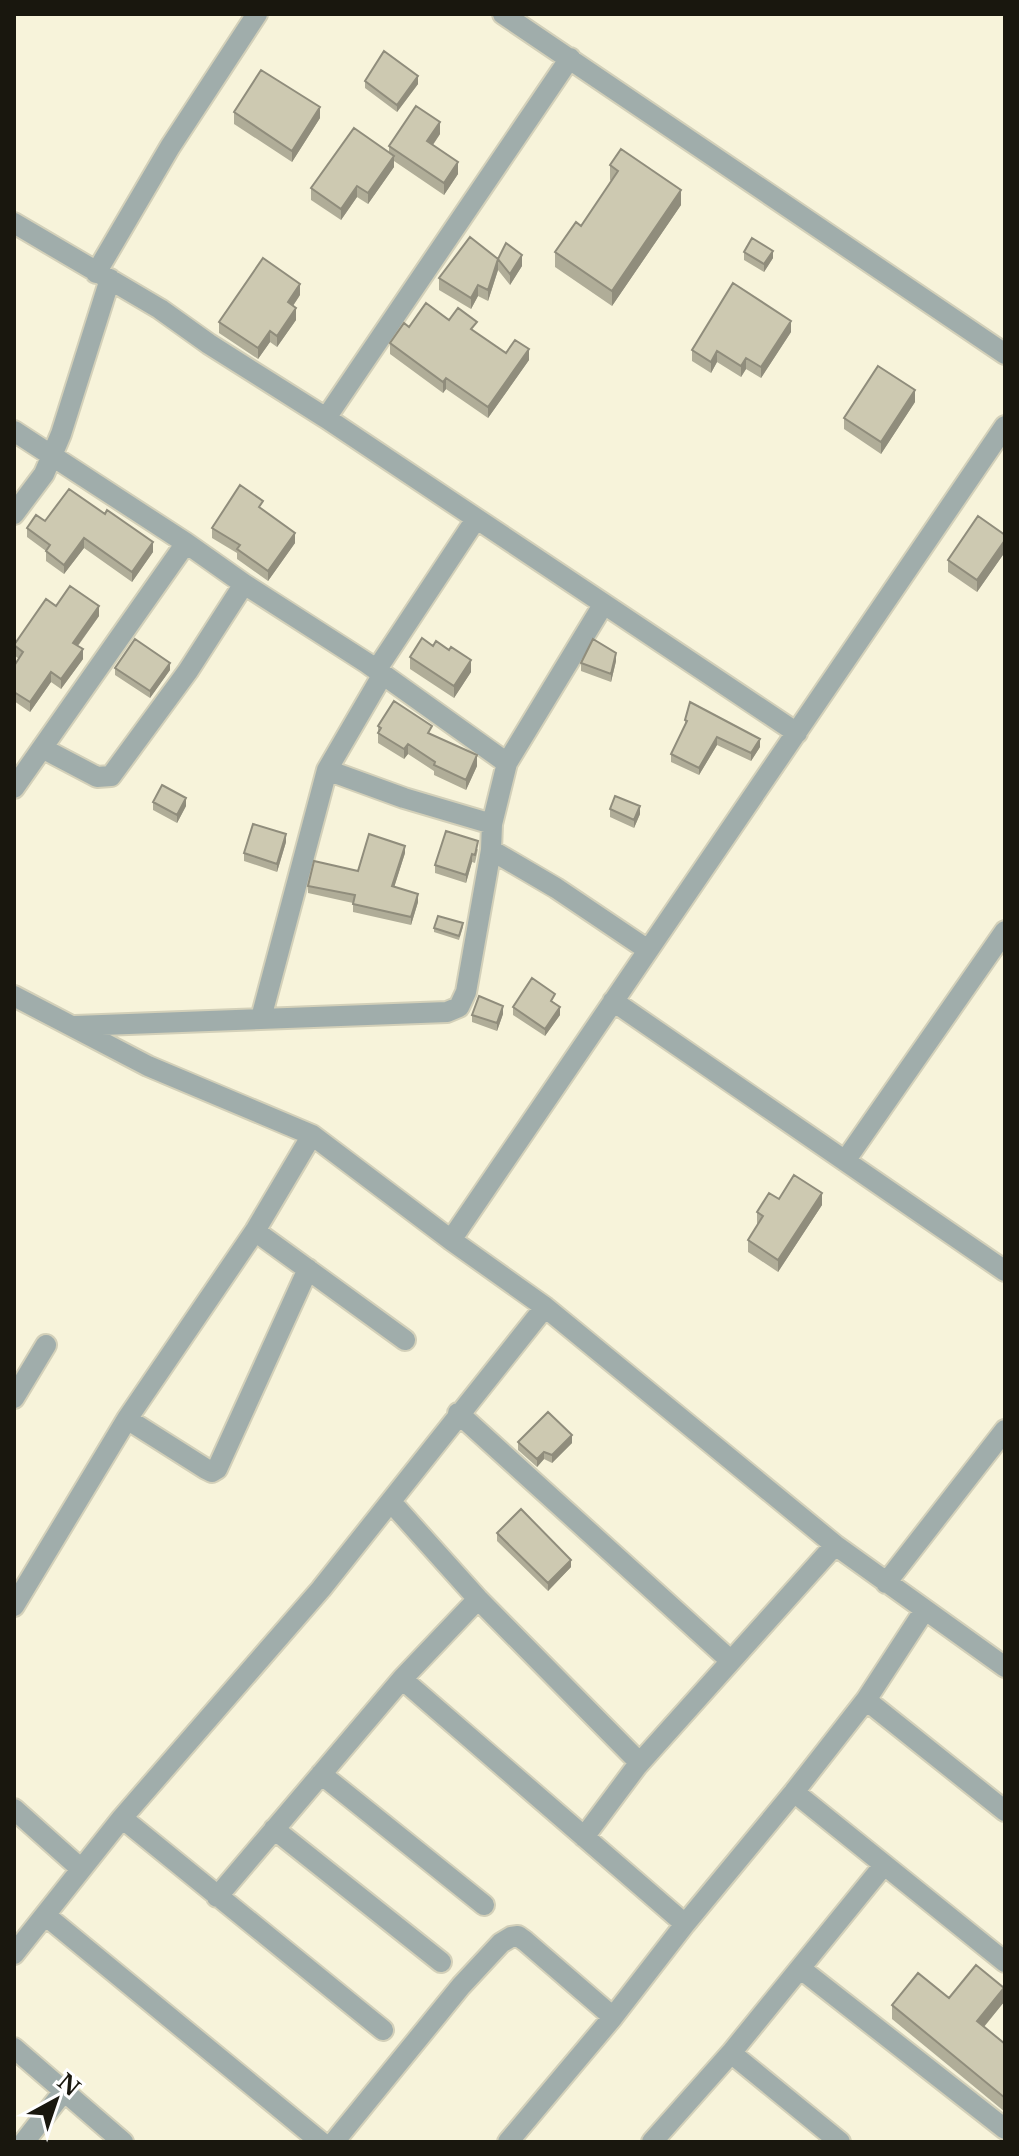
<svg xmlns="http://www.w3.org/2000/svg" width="1019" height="2156" font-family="'Libre Baskerville',serif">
<rect width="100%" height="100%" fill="#f7f3da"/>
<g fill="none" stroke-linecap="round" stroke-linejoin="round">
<defs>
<path id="minor" d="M503,14L1005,354
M14,223L160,309L209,344L326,418L797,733
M96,273L170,147L257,14
M326,418L570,58
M14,431L186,543L244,584L367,663L507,763
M14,514L44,474L61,434L110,279
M377,669L476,519
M42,748L97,777L111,776L188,671L244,584
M327,770L404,798L492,824
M14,788L186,543
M491,850L556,888L648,950
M14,996L148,1066L312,1135L451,1240L545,1307L835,1545L1005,1667
M613,1001L1005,1271
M261,1018L327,770L383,674
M75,1026L447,1012L459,1007L466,992L491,850L492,824L507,763L603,605
M845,1161L1005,931
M255,1231L405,1340
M451,1240L1005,426
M14,1398L46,1345
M458,1413L731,1661
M127,1419L206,1469L212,1472L217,1469L308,1269
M391,1502L478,1599L636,1759L637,1766
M886,1583L1005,1430
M14,1606L127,1419L255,1231L312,1135
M402,1679L685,1924
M866,1700L1005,1811
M321,1774L484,1905
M794,1792L1005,1962
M14,1809L80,1868
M122,1818L383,2030
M274,1829L441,1962
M584,1837L637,1766L835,1545
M217,1897L402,1679L478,1599
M45,1915L321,2142
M14,1954L122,1818L321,1589L545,1307
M801,1969L1005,2129
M14,2048L123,2142
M731,2053L840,2142
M24,2142L64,2091
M334,2142L461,1986L501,1943L511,1937L518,1936L525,1941L613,2017
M508,2142L613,2017L685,1924L794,1792L866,1700L924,1611
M652,2142L731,2053L884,1865"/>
</defs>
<use href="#minor" stroke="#d3d0b9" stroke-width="24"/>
<use href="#minor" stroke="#a0adab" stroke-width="20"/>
</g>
<path fill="#b0ad98" d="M365,81L418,84L397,112L365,88Z
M234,112L320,118L292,162L234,124Z
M440,134L433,145L458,174L444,195L394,161V167L368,204L357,197L341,220L311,200V188L389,152V146Z
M610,165L681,205L612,306L555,267V252L581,226L611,181L610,180Z
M744,252L773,258L764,272L744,260Z
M498,259L522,266L510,285L498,270L488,301L478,296L471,309L439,290V278Z
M300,295L293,306L296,320L277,347L270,342L258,359L219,333V322Z
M449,320L477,333L506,353L529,360L488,418L446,389L443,393L390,354V343L409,327Z
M791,332L761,378L746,369L741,377L717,362L711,373L692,361V350Z
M915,402L881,454L844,429V418Z
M45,521L153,552L132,582L84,548L64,574L46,561V551L27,537V528Z
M212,528L295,543L268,581L237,559V553L212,538Z
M1005,535V552L977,592L948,572V560Z
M56,606L99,616L78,646L83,659L61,689L51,682L30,712L14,701V666L19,659L14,655V645Z
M433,646L449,650L471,672L454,698L410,669V657Z
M616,661L611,682L581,671V663Z
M115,668L170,670L150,698L115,675Z
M685,720L760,747L751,761L717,745L699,775L671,762V754L685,726Z
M378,726L432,735L477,766L466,790L434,775V771L408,754L404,759L378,743Z
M153,802L186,806L177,823L153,810Z
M610,809L640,814L634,828L610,817Z
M286,842L277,872L244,861V853Z
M478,849L475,863L472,862L466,883L435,873V865Z
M405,853L394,887L418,902L411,925L353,912V903L308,893V886L358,871Z
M463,927L459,940L434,932V928Z
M555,1002L554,1003L560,1015L545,1036L513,1015V1007Z
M503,1014L497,1031L472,1022V1015Z
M779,1199L822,1205L778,1272L748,1252V1240L758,1224H757V1212Z
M518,1442L572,1443L552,1463L544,1459L537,1467L518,1450Z
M497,1533L571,1567L548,1591L497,1541Z
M949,1998L1004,2002L984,2027L1005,2044V2112L892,2019V2005Z"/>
<path fill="#908d7c" d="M418,76V84L397,112V105Z
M320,107V118L292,162V151Z
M440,122V134L427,153V141Z
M394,156V167L368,204V193Z
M458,162V174L444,195V183Z
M357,186V197L341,220V209Z
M681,190V205L612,306V291Z
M773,251V258L764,272V264Z
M522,255V266L510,285V274Z
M498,259V270L488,301V290Z
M300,284V295L288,313V302Z
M478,285V296L471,309V298Z
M296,308V320L277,347V336Z
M791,321V332L761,378V367Z
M270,331V342L258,359V348Z
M529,349V360L488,418V407Z
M717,351V362L711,373V362Z
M746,358V369L741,377V366Z
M446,378V389L443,393V382Z
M915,390V402L881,454V442Z
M295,533V543L268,581V571Z
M84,538V548L64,574V565Z
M1005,540V552L977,592V580Z
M153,542V552L132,582V572Z
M99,606V616L73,652V643Z
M83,649V659L61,689V679Z
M616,653V661L611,682V674Z
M471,660V672L454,698V686Z
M170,663V670L150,698V691Z
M51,672V682L30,712V702Z
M717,737V745L699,775V768Z
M760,739V747L751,761V753Z
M408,744V754L404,759V749Z
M477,755V766L466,790V780Z
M186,798V806L177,823V815Z
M640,806V814L634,828V820Z
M286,834V842L277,872V864Z
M405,846V853L392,894V886Z
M472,854V862L466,883V875Z
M418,894V902L411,925V917Z
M503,1006V1014L497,1031V1023Z
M560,1007V1015L545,1036V1029Z
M822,1193V1205L778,1272V1260Z
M572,1435V1443L552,1463V1455Z
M544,1452V1459L537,1467V1459Z
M571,1560V1567L548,1591V1583Z
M1004,1988V2002L977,2035V2021Z"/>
<path fill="#cdc9b1" stroke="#908d7c" stroke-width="2" d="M384,51L418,76L397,105L365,81Z
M261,70L320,107L292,151L234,112Z
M416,106L440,122L427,141L458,162L444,183L389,146Z
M354,128L394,156L368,193L357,186L341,209L311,188Z
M621,149L681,190L612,291L555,252L576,222L581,226L618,171L610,165Z
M470,237L498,259L488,290L478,285L471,298L439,278Z
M752,238L773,251L764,264L744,252Z
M506,243L522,255L510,274L498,259Z
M263,258L300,284L288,302L296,308L277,336L270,331L258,348L219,322Z
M733,283L791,321L761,367L746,358L741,366L717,351L711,362L692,350Z
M426,303L449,320L458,308L477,322L471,329L506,353L515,340L529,349L488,407L446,378L443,382L390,343L404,323L409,327Z
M878,366L915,390L881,442L844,418Z
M240,485L263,501L259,507L295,533L268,571L237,549L240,545L212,528Z
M69,489L105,514L107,510L153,542L132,572L84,538L64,565L46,551L50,545L27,528L36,515L45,521Z
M978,516L1005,535V540L977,580L948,560Z
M70,586L99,606L73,643L83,649L61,679L51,672L30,702L14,692V666L23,652L14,645L46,599L56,606Z
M422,638L433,646L436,641L449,650L451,647L471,660L454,686L410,657Z
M135,639L170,663L150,691L115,668Z
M593,639L616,653L611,674L581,663Z
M394,701L432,726L428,733L477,755L466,780L434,765L435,762L408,744L404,749L378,733L381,728L378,726Z
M690,702L760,739L751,753L717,737L699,768L671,754L687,721L685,720Z
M162,785L186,798L177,815L153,802Z
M615,796L640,806L634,820L610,809Z
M253,824L286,834L277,864L244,853Z
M446,831L478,841L475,855L472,854L466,875L435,865Z
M369,834L405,846L392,886L418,894L411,917L353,904L355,895L308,886L314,861L358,871Z
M438,916L463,923L459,936L434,928Z
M532,978L555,994L551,1001L560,1007L545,1029L513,1007Z
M479,996L503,1006L497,1023L472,1015Z
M794,1175L822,1193L778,1260L748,1240L763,1216L757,1212L769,1193L779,1199Z
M548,1412L572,1435L552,1455L544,1452L537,1459L518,1442Z
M521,1509L571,1560L548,1583L497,1533Z
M976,1965L1004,1988L977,2021L1005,2044V2098L892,2005L918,1973L949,1998Z"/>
<rect width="1019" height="2156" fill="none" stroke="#19170e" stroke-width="32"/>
<g transform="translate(56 2100) rotate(40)" stroke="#ffffff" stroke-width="6" paint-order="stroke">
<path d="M0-6L14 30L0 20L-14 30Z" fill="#19170e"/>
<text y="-12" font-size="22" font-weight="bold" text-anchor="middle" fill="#19170e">N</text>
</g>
</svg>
